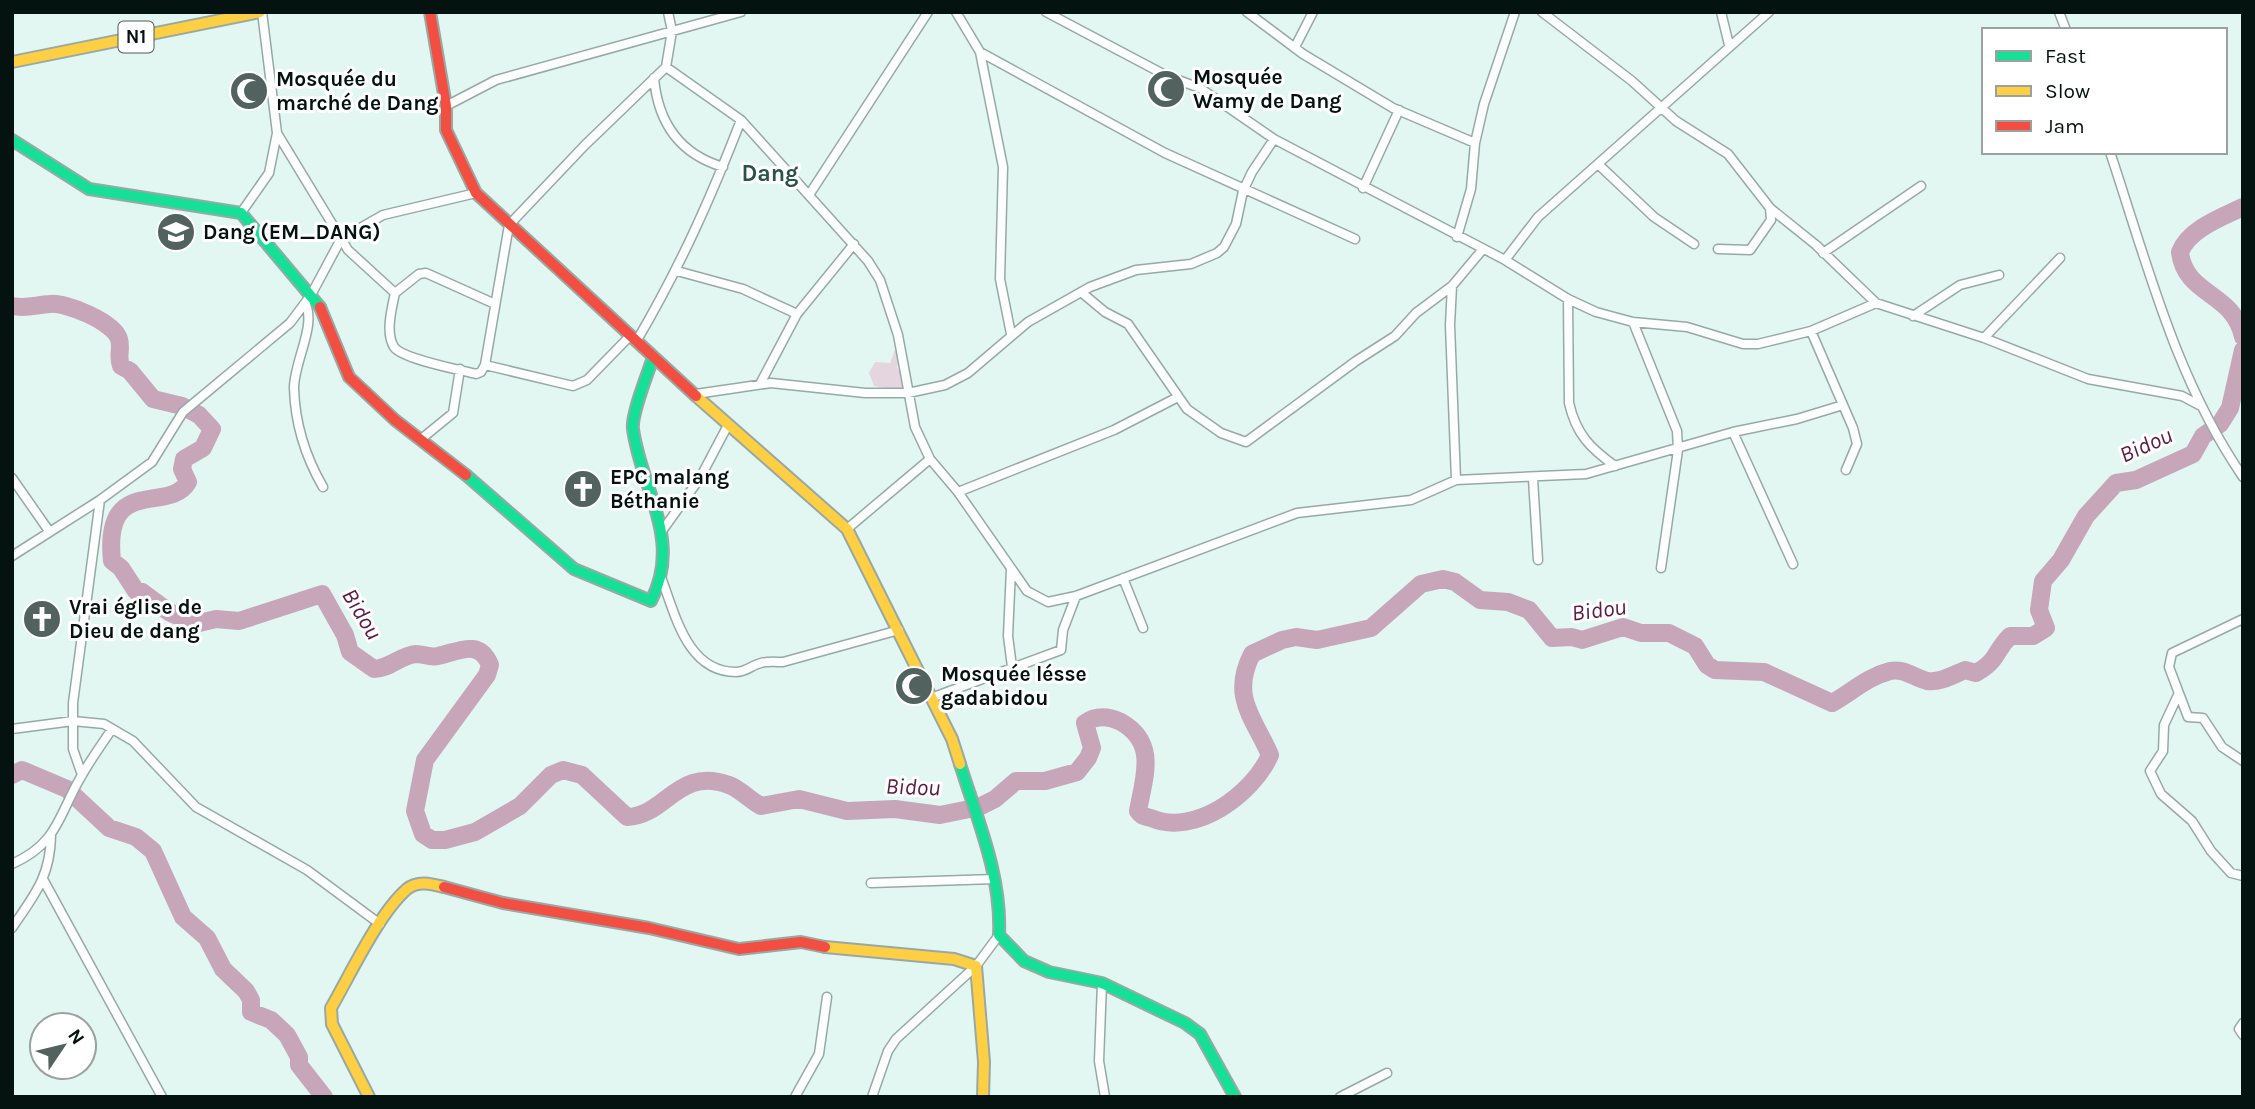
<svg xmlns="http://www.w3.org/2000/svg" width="2255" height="1109" font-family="Karla,sans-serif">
<rect width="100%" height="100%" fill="#e2f7f1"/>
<path fill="#e5d5df" d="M895,350L901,353L897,367L904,379V388L896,390L874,386L869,373L875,362L890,363Z"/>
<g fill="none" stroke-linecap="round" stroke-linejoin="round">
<path stroke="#c7a6ba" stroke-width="18" d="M2243,207C2222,217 2189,229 2180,252C2185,296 2234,292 2243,337
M12,306C27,309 35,305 50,304C66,302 114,322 119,339C122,349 117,356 121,366L130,371L153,399L182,406L199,415L212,429L203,448L184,459L182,469L188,482C169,515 103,473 112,561L121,568L136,591L142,592L169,612L195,624L216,619L239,621L322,594L345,635L350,652L374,669C389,669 401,655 416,654C424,654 430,658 438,656C458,652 479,638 490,665L487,675L425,760L415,811L423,834L432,840H445L475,832L520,806L551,775L563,770L582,775L627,817C666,816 678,766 729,785C740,789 750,800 761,806L799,799L847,811L895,809L940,815L979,807L995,799L1016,781H1045L1077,772L1088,758L1092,748L1085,723C1096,715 1109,716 1121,722C1158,743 1144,777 1138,811C1142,817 1145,816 1151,818C1195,837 1253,794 1270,755C1254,718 1230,697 1252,654L1282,640L1296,637L1317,640L1371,628L1421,584L1443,579L1455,582L1480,600L1508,602L1529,610L1552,638L1572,637L1582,640L1623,627L1641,633H1669L1695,646L1707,665L1715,670L1764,672L1832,703C1852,692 1867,677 1890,671C1905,668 1914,678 1927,681C1940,683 1953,675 1965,670L1976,673C1999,660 1994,652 2010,636H2033L2046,628L2039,610L2043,581L2061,560L2086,516L2116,483L2136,480L2193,454L2203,436L2220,424L2230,408L2243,350
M12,775L22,770L67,789L109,828L136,837L153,851L183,917L207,938L223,969L246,991L251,1000V1012L271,1020L287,1035L299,1057V1065L324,1097"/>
<defs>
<path id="street" d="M262,12L277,133L348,250L395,293
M956,12L980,52L1003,167L1000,279L1011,334
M1046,12L1167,76L1200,88L1274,139L1505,260L1568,299L1596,312L1633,322L1687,327L1743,344H1758L1811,331L1876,303
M1247,12L1303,54L1393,108L1475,143
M1542,12L1632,81L1676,121L1728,154L1770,208L1816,245L1876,303L1984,338L2088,379L2182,396L2199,405
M1721,12L1729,45
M2059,12L2066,30
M1295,47L1313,12
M980,52L1165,153L1355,239
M666,67L741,120L868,261L880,280L898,335L915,427L930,459L958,492L1114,430L1178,397
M654,78C658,123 680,154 723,167
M446,106L496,80L741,12
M2110,152C2147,263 2176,380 2243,477
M1599,165L1654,217L1694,244
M1363,188L1399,110
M809,195L928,12
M241,213L269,173L277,133
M1457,237L1471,189L1475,143L1484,104L1515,12
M1718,249L1750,250L1771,220L1770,208
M1823,253L1921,186
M1505,260L1538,217L1769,12
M677,271L743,289L797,314
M1081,292L1105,312L1128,324L1187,409L1221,433L1246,442L1356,361L1395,336L1416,313L1452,286L1483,249
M1568,299L1569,403C1576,434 1590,448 1615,466
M305,303C317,324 294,362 294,388C295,424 305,456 323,487
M495,304L426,273L419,274L395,293C392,307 385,333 394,347C402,359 461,370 476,374L481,372L485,365L509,225L585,145L666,67L672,31L668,12
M1913,316L1960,285L1999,275
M1633,322L1677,431L1678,450L1661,568
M1811,331L1853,428L1857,444L1846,470
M1984,338L2060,258
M636,342C680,267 710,200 741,120
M485,365L573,386L587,380L629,337
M760,384L797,314L854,244
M696,394L771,383L865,393H908L945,385L968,373L1028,322L1090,287L1136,270L1191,264L1217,253L1224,247L1236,224L1243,191L1252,172L1274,139
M1733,432L1797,419L1843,405
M420,440L453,413L460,369
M12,478L49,531
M1533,479L1538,560
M1456,480L1586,474L1733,432L1793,564
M958,492L1027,591L1048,602L1076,596L1297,513L1411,500L1456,480L1450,325L1452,286
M847,529L930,459
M662,531L700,478L728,425
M12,556L100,500
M1011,569L1008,636L1012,667
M1123,578L1143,628
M662,580C676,617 688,672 736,672C746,672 752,665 761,663C768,661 776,662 783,662L899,630
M2243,619L2172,653L2169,667L2188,717L2203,718L2222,747L2243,761
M2178,695L2164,725L2163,751L2150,771L2161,794L2192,821L2211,851L2231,873L2243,876
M931,698L1061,650L1063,630L1076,596
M12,729L73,721L104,724L133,741L196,807L307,870L380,924
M82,775L73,749V703L100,500L152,462L183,412L290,323L311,295L341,239L383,215L476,193
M12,864C59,843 58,815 82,775C91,759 102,744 112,729
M44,881L162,1097
M871,883L995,879
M12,928C34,895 50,878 51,836
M1102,983L1099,1061L1105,1097
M2243,1023L2239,1029L2243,1035
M795,1097L819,1054L827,997
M872,1097L888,1051L896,1039L976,966L999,935
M1340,1097L1387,1073"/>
<path id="fast" d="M12,140L89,189L241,213L320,307
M466,475L574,569L651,601C683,540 641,489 633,429C631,414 648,374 653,357
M960,764C977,819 1002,876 999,935L1024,961L1049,972L1102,983L1185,1023L1200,1034L1235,1097"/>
<path id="slow" d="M12,62L260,12
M696,396L847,529L952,739L960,764
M825,947L954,959L976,966L984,1062L983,1097
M369,1097L332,1024L331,1008C350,975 379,913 407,889C418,880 432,884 444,887"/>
<path id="jam" d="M430,12L446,106V130L476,193L696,396
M320,307L349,377L395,420L466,475
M444,887L503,903L649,928L739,949L801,942L825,947"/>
</defs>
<use href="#street" stroke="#98a9a5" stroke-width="11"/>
<use href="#fast" stroke="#98a9a5" stroke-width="14"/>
<use href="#slow" stroke="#98a9a5" stroke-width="14"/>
<use href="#jam" stroke="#98a9a5" stroke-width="14"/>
<use href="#street" stroke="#fbfefd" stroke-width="8"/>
<use href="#fast" stroke="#16e098" stroke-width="10"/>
<use href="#slow" stroke="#ffcf43" stroke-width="10"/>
<use href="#jam" stroke="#f24e42" stroke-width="10"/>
</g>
<defs>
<symbol id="mosque-disc" viewBox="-11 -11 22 22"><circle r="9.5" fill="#52635f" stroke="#fff"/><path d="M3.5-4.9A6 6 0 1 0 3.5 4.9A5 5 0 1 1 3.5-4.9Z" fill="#fff"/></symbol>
<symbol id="school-disc" viewBox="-11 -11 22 22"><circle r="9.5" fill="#52635f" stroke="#fff"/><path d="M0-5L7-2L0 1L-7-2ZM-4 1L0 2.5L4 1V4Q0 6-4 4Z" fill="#fff"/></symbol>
<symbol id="church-disc" viewBox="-11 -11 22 22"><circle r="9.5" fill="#52635f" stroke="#fff"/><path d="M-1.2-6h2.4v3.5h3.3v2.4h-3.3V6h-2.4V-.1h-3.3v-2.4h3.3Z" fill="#fff"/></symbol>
</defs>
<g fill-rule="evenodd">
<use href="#mosque-disc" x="1144" y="67" width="44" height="44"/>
<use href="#mosque-disc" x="227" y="69" width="44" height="44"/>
<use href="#school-disc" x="154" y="210" width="44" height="44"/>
<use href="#church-disc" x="561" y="467" width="44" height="44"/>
<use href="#church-disc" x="20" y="597" width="44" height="44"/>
<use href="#mosque-disc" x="892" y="664" width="44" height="44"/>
</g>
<g text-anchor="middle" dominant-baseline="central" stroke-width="6" stroke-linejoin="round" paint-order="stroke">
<rect fill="#fff" stroke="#4f5a58" stroke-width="2" x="118.5" y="21.5" width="35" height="31" rx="5"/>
<g font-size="19" font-weight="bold" fill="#041310">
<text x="136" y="37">N1</text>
</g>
<g font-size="21" font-weight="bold" fill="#041310" stroke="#fff" text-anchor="start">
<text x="1193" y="77">Mosquée<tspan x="1193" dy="24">Wamy de Dang</tspan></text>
<text x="276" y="79">Mosquée du<tspan x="276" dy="24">marché de Dang</tspan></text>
<text x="203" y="232">Dang (EM_DANG)</text>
<text x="610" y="477">EPC malang<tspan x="610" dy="24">Béthanie</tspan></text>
<text x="69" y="607">Vrai église de<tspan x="69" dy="24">Dieu de dang</tspan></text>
<text x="941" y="674">Mosquée lésse<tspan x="941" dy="24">gadabidou</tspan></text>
</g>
<g font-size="23" font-weight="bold" fill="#295249" stroke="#fff">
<text x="770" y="173">Dang</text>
</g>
<g font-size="23" font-style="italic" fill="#5c1943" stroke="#fff">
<text transform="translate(2146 445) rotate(-24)">Bidou</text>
<text transform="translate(1599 610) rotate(-7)">Bidou</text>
<text transform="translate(362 614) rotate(59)">Bidou</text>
<text transform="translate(913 787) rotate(2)">Bidou</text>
</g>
</g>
<rect width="2255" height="1109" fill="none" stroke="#041310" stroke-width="28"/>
<rect x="1982" y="28" width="245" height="126" fill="#ffffff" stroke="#9ba19f" stroke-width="2"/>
<rect x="1996" y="51" width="35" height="10" fill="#16e098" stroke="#9ba19f" stroke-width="2"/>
<text x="2045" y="63" font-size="21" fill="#041310">Fast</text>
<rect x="1996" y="86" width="35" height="10" fill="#ffcf43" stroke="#9ba19f" stroke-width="2"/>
<text x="2045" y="98" font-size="21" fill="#041310">Slow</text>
<rect x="1996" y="121" width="35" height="10" fill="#f24e42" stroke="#9ba19f" stroke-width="2"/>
<text x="2045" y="133" font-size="21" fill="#041310">Jam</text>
<g transform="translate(63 1046) rotate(55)"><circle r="33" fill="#ffffff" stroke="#9ba19f" stroke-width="2"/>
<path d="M0-5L12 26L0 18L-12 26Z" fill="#52635f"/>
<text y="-10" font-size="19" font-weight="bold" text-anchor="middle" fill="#041310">N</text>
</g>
</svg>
